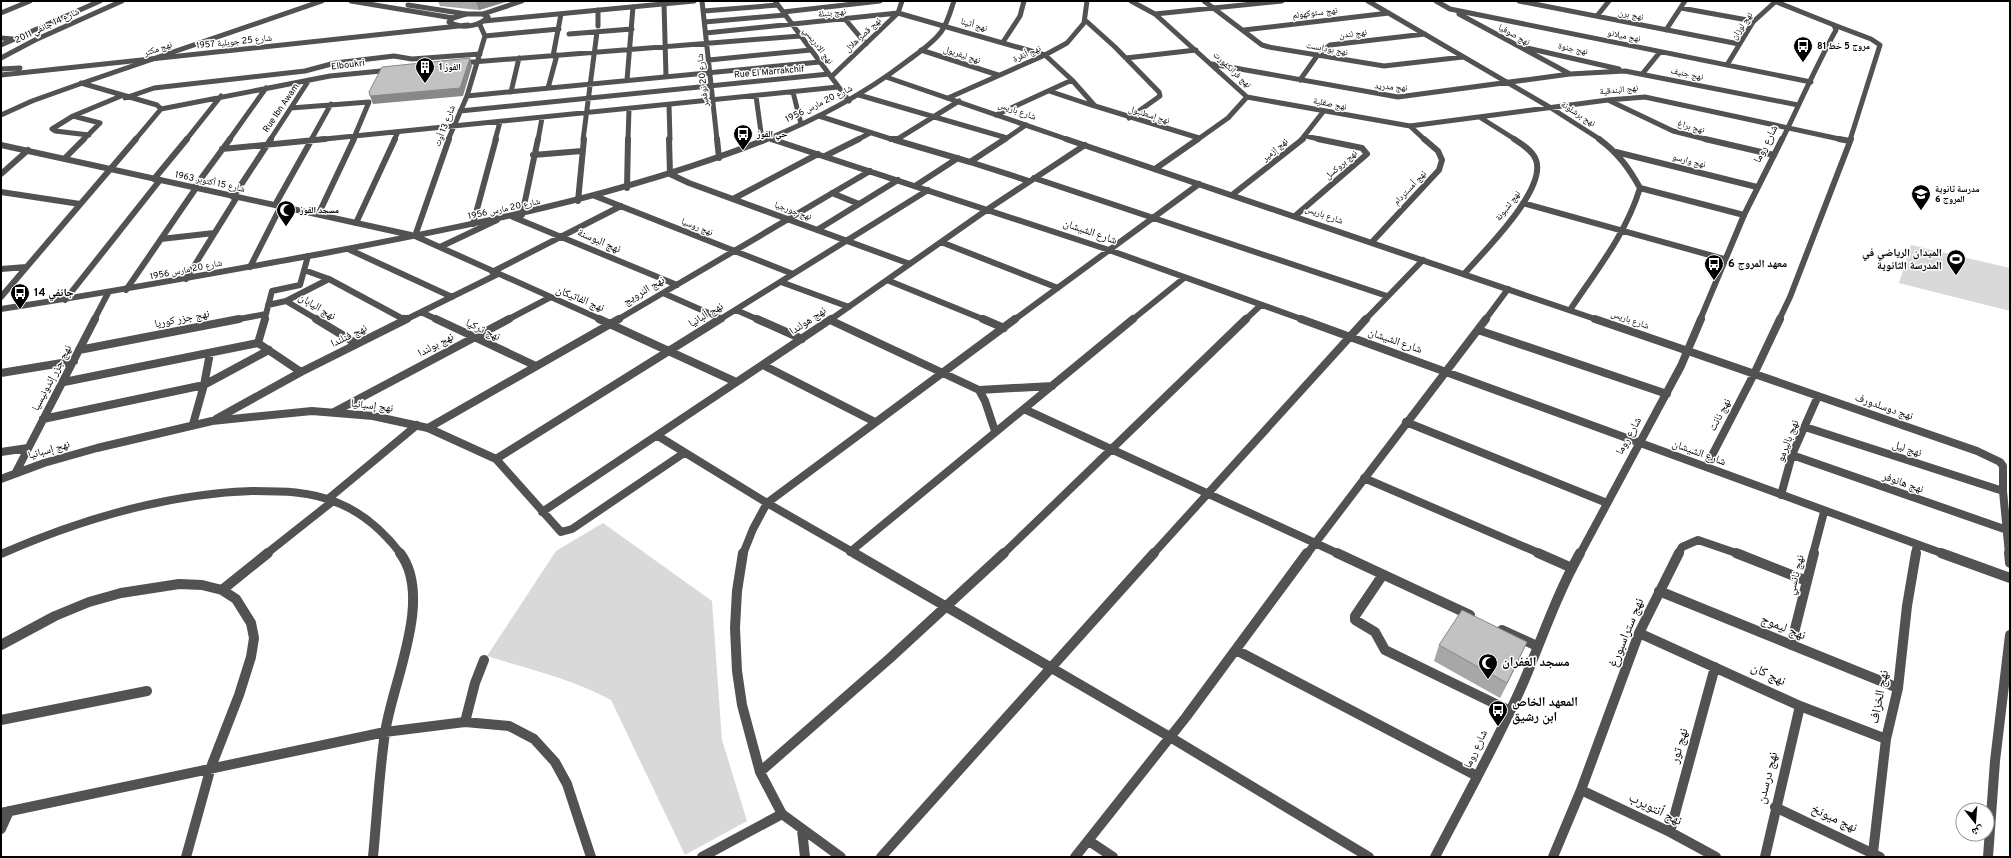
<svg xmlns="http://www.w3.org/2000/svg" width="2011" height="858" font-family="Overpass,'Noto Naskh Arabic',sans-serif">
<rect width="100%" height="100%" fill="#fff"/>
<path fill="#d9d9d9" d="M1911,245L2010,268V311L1899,283Z
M603,523L712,601L722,740L747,821L685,855L611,700C573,679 528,669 487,656L556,551Z"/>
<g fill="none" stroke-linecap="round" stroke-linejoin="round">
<path stroke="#525252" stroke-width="10" d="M702,857L782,814"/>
<path stroke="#525252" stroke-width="5" d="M351,1L453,18
M702,1L717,140
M775,1L849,101
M1131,1L1155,14L1247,97
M1204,1L1262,45L1269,47L1384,66L1463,57
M1368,1L1551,108L1601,140
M1436,1L1450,9L1811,82
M1519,1L1739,44
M664,4L666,76
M408,5L466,14
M1681,8L1753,21
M598,10V26
M704,11L778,5
M783,12L880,1
M1,13L30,1
M483,14L522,1
M1155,14L1282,1
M1459,14L1570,74
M1597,16L1609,1
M845,19L866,44
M1085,20L1115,47L1159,92L1160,96L1129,118
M705,22L785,15
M1834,25L1871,39L1880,45L1850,140
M1244,30L1389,13
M1666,30L1685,1
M706,33L898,13L1045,55L1072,80L1095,106L1199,138
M569,34L632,29
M485,36L559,29
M1,38L13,39
M1003,42L1020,16L1024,1
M1527,48L1619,69
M921,50L998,75
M553,56L561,14
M1126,58L1196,50
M709,60L811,50
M460,63L800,36
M1212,64L1398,97L1570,74L1625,71L1798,105
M1727,65L1753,22L1775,2
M1643,73L1660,52
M831,77L898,13L902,1
M627,80L633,7
M1300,80L1317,56L1330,45L1425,34
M81,83L157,105L161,109L135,140
M548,88L557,55
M1049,91L1094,106
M511,92L519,58
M793,92L801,124
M859,95L1007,138
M467,96L820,62
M756,96L762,140
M1247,97L1410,126L1608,100L1645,97L1844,140
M125,98L154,88L305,71L335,63L394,56L412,59L480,54
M948,98L1045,55L1067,43L1084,23L1087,1
M1608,100L1673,131L1709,140
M669,105L670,140
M291,108L369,102L353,140
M161,109L330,76L391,70
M460,111L829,74
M1,115L32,101L74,86L322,1
M996,115L1072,80
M73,116L100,123L83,140
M819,116L894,140
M1481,118L1516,140
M1410,126L1425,140
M89,135L55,131L52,129L73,116L121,96
M1306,136L1323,140
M769,138L774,140
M186,140L221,96
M229,140L266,88
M270,140L309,80
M311,140L331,104
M315,140L838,87
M394,140L398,132
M448,140L467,96L485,36L479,23
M495,140L500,122
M538,140L542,118
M583,140L597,32
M628,140L629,109
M857,140L870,133
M896,140L959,101
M1004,140L1026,125
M1197,140L1228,118L1247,97
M1301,140L1323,112"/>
<path stroke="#525252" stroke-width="6" d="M449,139L415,236L602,320
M669,139L670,174L689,183L910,264
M717,139L719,158
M762,139V141
M771,139L1109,250L1304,320
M891,139H897
M1705,139L1774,155
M1839,139L1850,141
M895,140L970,162L1005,139
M222,149L325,139
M1616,152L1757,187
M533,155L582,151
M825,156L859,139
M65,158L84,139
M970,162L1029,181
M1155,169L1198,139
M1,174L28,150
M1034,178L1387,296
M154,179L187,139
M915,186L958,158
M194,188L230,139
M627,188L628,139
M1640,188L1744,215
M1,192L80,204
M832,193L859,204
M1232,195L1303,139
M595,196L793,274
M233,197L271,139
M733,199L818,154
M578,201L584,139
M1523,203L1724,259
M275,205L312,139
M319,213L354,139
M522,215L538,139
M1295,216L1367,154L1362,148L1318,139
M513,217L677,285
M356,223L395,139
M473,224L496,139
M817,230L898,180
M161,239L214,233
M941,242L1058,288
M1372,242L1439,170L1442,160L1438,151L1424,139
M440,247L497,220
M348,249L452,297
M250,267L281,206
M1,269L26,267
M304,270L329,279L405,320
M492,272L621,206
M1464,274C1483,252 1547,190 1536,160C1533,151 1522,144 1514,139
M186,279L237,197
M887,280L985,320
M781,282L849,307
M126,290L196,188
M663,293L722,319
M1,297L136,139
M65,300L160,180
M286,301L318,320
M268,305L286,301L329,279
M736,310L759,320
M1570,310C1596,271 1626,234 1640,188C1629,168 1618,153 1599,139
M421,312L438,320
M94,320L108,293
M234,320L266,314L272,291L300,285L308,256
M264,320L266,314
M405,320L498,274
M507,320L549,298
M617,320L870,171
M719,320L928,190
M830,320L988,209L1085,145
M1014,320L1199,184
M1132,320L1184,278
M1245,320L1261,305
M1365,320L1423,260
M1485,320L1508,289
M1779,320L1790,297L1851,139"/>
<path stroke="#525252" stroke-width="8" d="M316,319L357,344
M404,319L405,320
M436,319L536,366
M599,319L736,382
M757,319L802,339
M983,319L1004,328
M1301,319L1944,554
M830,320L979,390L985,401L995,431
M1478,330L1667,394
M258,343L301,372
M79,350L239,319
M1688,351L1977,451L2000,462L2003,466V491L2009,554
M763,365L875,422
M1,373L74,361
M64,382L258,343L265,319
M979,390L1052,386
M1024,409L1339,554
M334,412L509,319
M43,419L204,385L210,353
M216,419L301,372L407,319
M1406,422L1607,503
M193,424L204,385L269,350
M1805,427L2003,491
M428,428L619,319
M658,436L767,503L856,554
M1,452L28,448
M1792,455L2007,530
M496,459L720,319
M1706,467L1754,374L1780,319
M16,472L95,319
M1364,478L1541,554
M1,479L44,463L97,448L212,421L312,411L373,416L428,428L496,459L561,532L572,529L684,453
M1781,495L1792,455L1818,396
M328,499L417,425
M542,512L831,319
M850,552L1133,319
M1,554C81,519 164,494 252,491C281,491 311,491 338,503C363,513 385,533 401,554
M266,554L333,501
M743,554L753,529L767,503L1015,319
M1003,554L1246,319
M1153,554L1366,319
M1307,554L1486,319
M1678,554L1682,547L1698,540L1739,554
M1813,554L1824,512
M1915,554L1917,545"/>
<path stroke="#525252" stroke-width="10" d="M743,553L737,591L735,628L737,671L742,705L760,772L782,814L841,857
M854,553L1170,737L1369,857
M1337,553L1470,615
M1538,553L1572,568
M1736,553L1807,581
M1941,553L2010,578
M2009,553L2010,563
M1382,576L1355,616V620L1375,632L1385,650L1508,710
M222,590L268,553
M1659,591L1898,688
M1502,630L1537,646
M1639,633L1800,706L1886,739
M1,645L55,616L89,602L121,593L179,584L202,585L222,590L236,599L251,623L254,638L251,657L239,695L211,767L186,857
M1791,645L1814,553
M1236,650L1477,776
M1,720L147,691
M465,722L475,683L484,660
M760,772L889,659L1004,553
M1581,790L1670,832L1716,857
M1775,807L1880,857
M1,813L385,732L465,722L509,726L534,739L555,762L567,784L591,857
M1,829L9,811
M802,830L805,857
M1670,832L1715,667
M1089,841L1113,857
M1873,853L1886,739L1898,688L1907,606L1916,553
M373,857C377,816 379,774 385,733C392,683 434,598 400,553
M881,857L1154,553
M1075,857L1186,717L1307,553
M1553,857L1581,790L1639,633L1679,553
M1765,857L1800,706
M1988,857L1995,761L2010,635"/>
<path stroke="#525252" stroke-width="5" d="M1774,1L1834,25L1836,30C1816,66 1800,103 1782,140
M466,14H483L488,17C479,27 461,29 449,22L453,18Z
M484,21L694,1
M1,45L100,1
M1,58L35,40L122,1
M1,69L20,68
M1,75L468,25
M886,77L1069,140
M765,140C815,120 863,95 906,62C918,53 932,44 941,32C948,22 950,12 954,1"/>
<path stroke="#525252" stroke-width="6" d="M1066,139L1598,320
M1,145L411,235
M1,309C108,293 214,273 320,254C474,225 621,196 767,139
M1700,320L1744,215L1782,139"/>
<path stroke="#525252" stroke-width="8" d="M1595,319L1688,351
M1580,554L1681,366L1701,319"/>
<path stroke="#525252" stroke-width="10" d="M1435,857C1465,799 1498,741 1524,681C1542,638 1557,594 1580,553"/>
</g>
<path fill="#a7a7a7" d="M438,1H509L479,10L440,6Z
M1439,645L1520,658L1500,698L1434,661Z"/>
<path fill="#888" d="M476,1H509L479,10Z
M470,58L472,66L463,96L373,104L370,96Z
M1527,642L1520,658L1500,698L1507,683Z"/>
<path fill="#c2c2c2" stroke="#888" d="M470,58L460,88L370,96L369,92L382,67Z
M1462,610L1527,642L1507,683L1439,645Z"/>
<defs>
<symbol id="bus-pin" viewBox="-11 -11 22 30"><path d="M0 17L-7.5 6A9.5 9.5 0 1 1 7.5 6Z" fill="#000" stroke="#fff"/><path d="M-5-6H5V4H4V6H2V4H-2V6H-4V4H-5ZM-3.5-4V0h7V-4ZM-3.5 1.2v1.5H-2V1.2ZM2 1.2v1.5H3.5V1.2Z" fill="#fff"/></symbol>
<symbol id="building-pin" viewBox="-11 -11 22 30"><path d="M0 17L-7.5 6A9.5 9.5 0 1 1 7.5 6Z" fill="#000" stroke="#fff"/><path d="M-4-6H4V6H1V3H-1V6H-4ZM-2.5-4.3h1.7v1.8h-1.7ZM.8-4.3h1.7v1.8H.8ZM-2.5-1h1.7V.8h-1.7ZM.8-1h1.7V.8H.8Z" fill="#fff"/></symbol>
<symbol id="school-pin" viewBox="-11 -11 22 30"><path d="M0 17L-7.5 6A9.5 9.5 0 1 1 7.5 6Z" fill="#000" stroke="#fff"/><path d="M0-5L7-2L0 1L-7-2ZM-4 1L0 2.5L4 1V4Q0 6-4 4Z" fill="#fff"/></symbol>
<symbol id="mosque-pin" viewBox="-11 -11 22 30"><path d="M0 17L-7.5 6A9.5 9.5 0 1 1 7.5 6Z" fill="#000" stroke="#fff"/><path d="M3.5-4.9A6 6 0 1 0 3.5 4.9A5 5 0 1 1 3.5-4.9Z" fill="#fff"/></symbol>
<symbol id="stadium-pin" viewBox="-11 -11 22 30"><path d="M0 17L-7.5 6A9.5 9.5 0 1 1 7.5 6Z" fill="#000" stroke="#fff"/><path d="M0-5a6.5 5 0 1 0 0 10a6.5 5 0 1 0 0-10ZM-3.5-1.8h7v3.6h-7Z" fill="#fff"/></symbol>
</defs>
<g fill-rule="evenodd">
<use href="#bus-pin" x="1792" y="35" width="22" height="30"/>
<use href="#building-pin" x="414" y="56" width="22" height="30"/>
<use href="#bus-pin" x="732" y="123" width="22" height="30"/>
<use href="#school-pin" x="1910" y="183" width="22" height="30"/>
<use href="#mosque-pin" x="275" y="199" width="22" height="30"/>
<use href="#stadium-pin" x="1945" y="248" width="22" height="30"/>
<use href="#bus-pin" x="1703" y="253" width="22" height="30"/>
<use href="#bus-pin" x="9" y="282" width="22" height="30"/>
<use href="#mosque-pin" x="1477" y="652" width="22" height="30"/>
<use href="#bus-pin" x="1487" y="699" width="22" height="30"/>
</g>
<g text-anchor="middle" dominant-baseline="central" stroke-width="3" stroke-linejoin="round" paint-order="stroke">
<g font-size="9" fill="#000" stroke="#fff">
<text transform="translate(832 13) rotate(-6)">نهج بنبلة</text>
<text transform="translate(1315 13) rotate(-7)">نهج ستوكهولم</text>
<text transform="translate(1631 15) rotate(11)">نهج برن</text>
<text transform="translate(974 25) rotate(16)">نهج أثينا</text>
<text transform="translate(47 26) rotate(-25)">شارع 14 جانفي 2011</text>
<text transform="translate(1742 26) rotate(-56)">نهج لوزان</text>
<text transform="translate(1353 34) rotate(-7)">نهج لندن</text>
<text transform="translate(863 35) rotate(-43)">نهج قصر هلال</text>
<text transform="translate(1514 35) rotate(29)">نهج صوفيا</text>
<text transform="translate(1624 36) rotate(11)">نهج ميلانو</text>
<text transform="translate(234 42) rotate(-6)">شارع 25 جويلية 1957</text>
<text transform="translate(818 46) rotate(53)">نهج الادريسي</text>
<text transform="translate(158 49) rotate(-19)">نهج مكثر</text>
<text transform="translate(1327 49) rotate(10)">نهج بودابست</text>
<text transform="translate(1573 49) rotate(12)">نهج جنوة</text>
<text transform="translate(1027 54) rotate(-24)">نهج أنقرة</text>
<text transform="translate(962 55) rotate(18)">نهج ليفربول</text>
<text transform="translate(348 65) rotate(-7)">Elboukri</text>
<text transform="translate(1232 70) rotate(43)">نهج فرانكفورت</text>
<text transform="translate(769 72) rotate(-5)">Rue El Marrakchif</text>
<text transform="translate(1687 74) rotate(12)">نهج جنيف</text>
<text transform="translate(703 80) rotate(-96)">شارع 20 نوفمبر</text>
<text transform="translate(1391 87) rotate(4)">نهج مدريد</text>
<text transform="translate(1619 90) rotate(-6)">نهج البندقية</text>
<text transform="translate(819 104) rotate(-26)">شارع 20 مارس 1956</text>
<text transform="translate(1330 104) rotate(11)">نهج صقلية</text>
<text transform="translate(281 108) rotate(-56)">Rue Ibn Awam</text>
<text transform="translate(1017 111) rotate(19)">شارع باريس</text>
<text transform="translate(1578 114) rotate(33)">نهج برشلونة</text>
<text transform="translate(1149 115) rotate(17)">نهج إسطنبول</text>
<text transform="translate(445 126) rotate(-69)">شارع 13 أوت</text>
<text transform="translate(1691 127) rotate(15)">نهج براغ</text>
<text transform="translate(1275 150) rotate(-40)">نهج إزمير</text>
<text transform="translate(1689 161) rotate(14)">نهج وارسو</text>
<text transform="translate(1341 165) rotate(-41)">نهج بروكسل</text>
<text transform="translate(210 182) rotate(12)">شارع 15 أكتوبر 1963</text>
<text transform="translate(1410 188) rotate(-47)">نهج أمستردام</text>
<text transform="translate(1508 206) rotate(-53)">نهج لشبونة</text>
<text transform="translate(504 209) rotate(-12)">شارع 20 مارس 1956</text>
<text transform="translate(793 211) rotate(20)">نهج جورجيا</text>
<text transform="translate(1324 215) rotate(19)">شارع باريس</text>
<text transform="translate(697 227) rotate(21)">نهج روسيا</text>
<text transform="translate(186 270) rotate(-11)">شارع 20 مارس 1956</text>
<text transform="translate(1630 320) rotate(19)">شارع باريس</text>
</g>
<g font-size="9" font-weight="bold" fill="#000" stroke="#fff" text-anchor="start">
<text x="1817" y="46">مروج 5 خط 81</text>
<text x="439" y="67">الفوز 1</text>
<text x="757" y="134">حي الفوز</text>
<text x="1935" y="189">مدرسة ثانوية<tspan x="1935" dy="10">المروج 6</tspan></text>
<text x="300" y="210">مسجد الفوز</text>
</g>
<g font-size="11" fill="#000" stroke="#fff">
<text transform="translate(1766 144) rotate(-63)">شارع روما</text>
<text transform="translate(1090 232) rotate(19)">شارع الشيشان</text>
<text transform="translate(599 241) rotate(23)">نهج البوسنة</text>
<text transform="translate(644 291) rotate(-31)">نهج النرويج</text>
<text transform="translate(580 299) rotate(22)">نهج الفاتيكان</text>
<text transform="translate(317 307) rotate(31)">نهج اليابان</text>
<text transform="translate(706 315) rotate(-31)">نهج ألبانيا</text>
<text transform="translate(182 319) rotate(-11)">نهج جزر كوريا</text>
<text transform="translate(808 321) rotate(-34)">نهج هولندا</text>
<text transform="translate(483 330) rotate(25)">نهج تركيا</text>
<text transform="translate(349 336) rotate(-26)">نهج فنلندا</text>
<text transform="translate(1395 341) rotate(19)">شارع الشيشان</text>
<text transform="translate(436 345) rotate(-28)">نهج بولندا</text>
<text transform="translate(52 378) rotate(-62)">نهج جزر إندونيسيا</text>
<text transform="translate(372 406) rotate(7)">نهج إسبانيا</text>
<text transform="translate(1884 407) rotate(19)">نهج دوسلدورف</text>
<text transform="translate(1720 415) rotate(-62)">نهج نانت</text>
<text transform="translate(1629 436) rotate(-61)">شارع روما</text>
<text transform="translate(1788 441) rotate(-69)">نهج باليرمو</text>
<text transform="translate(1907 449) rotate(18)">نهج ليل</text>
<text transform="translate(49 450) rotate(-16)">نهج إسبانيا</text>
<text transform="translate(1699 453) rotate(20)">شارع الشيشان</text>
<text transform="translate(1903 483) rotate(19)">نهج هانوفر</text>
<text transform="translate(1796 575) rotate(-76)">نهج نانسي</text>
<text transform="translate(1476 749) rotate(-65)">شارع روما</text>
</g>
<g font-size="11" font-weight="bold" fill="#000" stroke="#fff" text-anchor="start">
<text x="1942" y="253" text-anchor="end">الميدان الرياضي في<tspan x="1942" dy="13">المدرسة الثانوية</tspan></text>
<text x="1728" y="264">معهد المروج 6</text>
<text x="34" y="293">14 جانفي</text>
</g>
<g font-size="13" fill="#000" stroke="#fff">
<text transform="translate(1783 628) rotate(22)">نهج ليموج</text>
<text transform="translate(1627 633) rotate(-68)">نهج ستراسبورغ</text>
<text transform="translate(1768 675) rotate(25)">نهج كان</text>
<text transform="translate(1880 697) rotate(-79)">نهج الخزاف</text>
<text transform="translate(1680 746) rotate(-74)">نهج تور</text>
<text transform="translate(1768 778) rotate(-76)">نهج درسدن</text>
<text transform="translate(1655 810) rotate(26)">نهج أنتويرب</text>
<text transform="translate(1834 819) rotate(25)">نهج ميونخ</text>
</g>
<g font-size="13" font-weight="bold" fill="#000" stroke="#fff" text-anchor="start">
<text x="1502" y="663">مسجد الغفران</text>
<text x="1512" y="703">المعهد الخاص<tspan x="1512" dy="15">ابن رشيق</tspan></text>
</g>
</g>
<rect width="2011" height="858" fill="none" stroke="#000000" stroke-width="4"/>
<g transform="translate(1975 822) rotate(163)"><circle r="19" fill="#ffffff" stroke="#999999"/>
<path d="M0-3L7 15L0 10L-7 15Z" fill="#000000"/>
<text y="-6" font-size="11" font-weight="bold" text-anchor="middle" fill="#000000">ش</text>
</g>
</svg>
